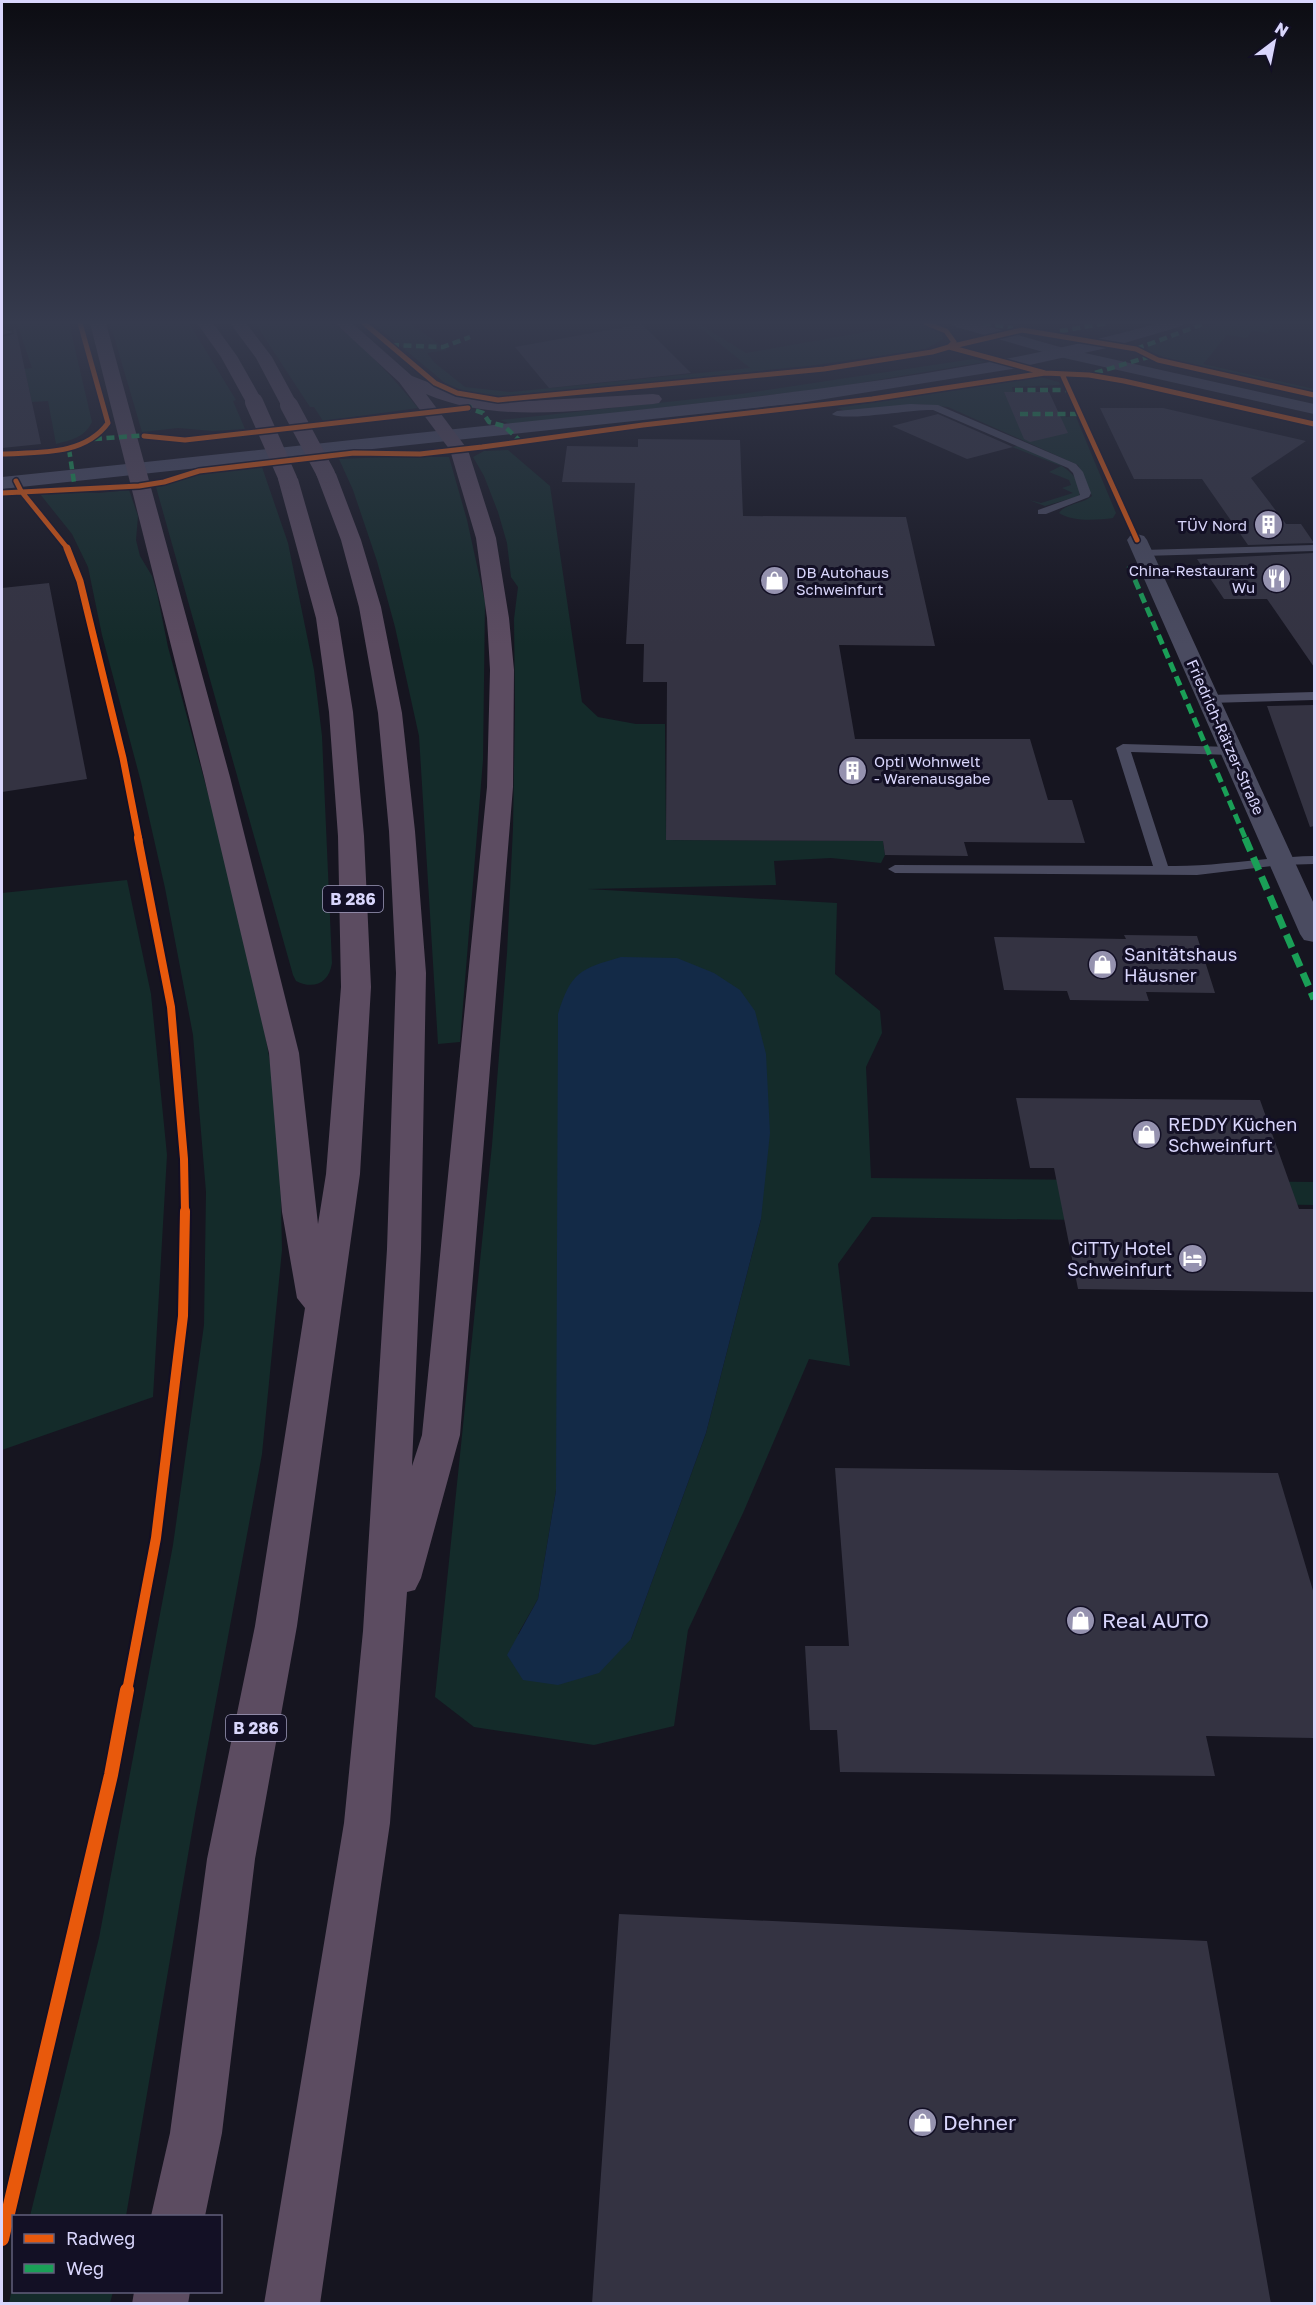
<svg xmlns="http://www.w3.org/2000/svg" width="1316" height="2305" font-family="'Golos Text',sans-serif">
<rect width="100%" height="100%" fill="#161520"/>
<path fill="#142b2a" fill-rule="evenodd" d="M17,323H69L92,422C84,438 71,440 56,444L48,401L32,402L25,372L2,374V371L32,368Z
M110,323H189L236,400L233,401L245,429L213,431L178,428L142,432Z
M255,323C269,323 322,320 330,323C354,333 401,387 418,408L323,421L314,407H310Z
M373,323H410L447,350L427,353L435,363L465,387L511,392L750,368L694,323H698L746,353L899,326L892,323H922L941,332L943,339L926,349L816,365L508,397L469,393L445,383Z
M1217,323H1274L1268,333L1252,331L1247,338L1227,335L1203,364L1314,389V392L1168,359L1149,351L1147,348L1150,345Z
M973,359L985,362L829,388L513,425L500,420L741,394Z
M1040,377L1059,382L1060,385L1012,387L1013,392H1004L1015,416L1076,417L1116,513L1113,518C1097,520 1073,522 1059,513C1066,503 1083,504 1092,496L1078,465L948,407L920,404L845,411L837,408Z
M1017,446C1036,454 1086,468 1079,496L1045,506L1029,500L1041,503L1073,493L1062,488L1071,485L1069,480L1049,472L1061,466L1012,447Z
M508,450L550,486L582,702L598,717L636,724H665L666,840L883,841L885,855L881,863L831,858L774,861L776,885L588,889L837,903L835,974L880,1011L882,1033L866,1067L871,1178L1314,1182V1205L1142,1202L1146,1221L872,1217L838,1264L850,1366L809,1359L743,1513L688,1630L674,1726L594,1745L474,1727L435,1697L492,1145L507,953L513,828L515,708L514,619L518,587L511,577L507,543L498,512L484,476L473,457L484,451ZM761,1219L706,1433L631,1639L518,1634L538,1599L556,1491Z
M388,457H449L467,520L485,602L483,760L460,1042L438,1044L419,736L395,627L377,561L353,490L339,459Z
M262,467L288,543L314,670L322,736L332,963C329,983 314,990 296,981L293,975L156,487L201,473Z
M129,490L138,516L136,540L140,556L152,576L157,593L168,647L242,918L262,1016L279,1115L282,1250L262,1454L195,1814L126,2216H30L99,1938L173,1545L204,1325L206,1192L193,1035L165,888L141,782L102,635L88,567L72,534L40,494L77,491L99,493Z
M127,880L151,994L167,1155L153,1397L2,1450V893Z
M13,2284L14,2292H113L110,2303H9Z"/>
<path fill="#132a47" d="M621,957L677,958L714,973L740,990L755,1011L766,1054L770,1133L761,1219L706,1433L631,1639L599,1673L558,1685L523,1680L507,1655L538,1599L556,1491L558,1014C571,972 580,969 621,957Z"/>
<path fill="#343342" d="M642,324L691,373L549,388L515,347Z
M16,329L41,444L2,448V337L14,334L13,330Z
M1004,392H1049L1068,433L1030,442L1024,439Z
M1100,408H1163L1306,441L1251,478L1286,524H1301L1314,543L1248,545L1202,479H1134Z
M938,414L1013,447L967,459L892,426Z
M638,439L740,440L743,516L906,517L935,646L839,645L855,739H1030L1048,800H1072L1085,843L964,842L968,856L885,855L883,841L666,840L667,682H643L644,644H626L635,483L562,482L567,446L638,447Z
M1314,553V667L1267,599H1224L1197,559Z
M49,583L87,779L2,792V588Z
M1314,705V826L1310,827L1267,706Z
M1124,935L1197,936L1215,993L1146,992L1149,1001L1070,1000L1067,991L1004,990L994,937L1126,939Z
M1016,1098L1260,1100L1299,1209H1314V1292L1078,1289L1054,1168H1030Z
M835,1468L1278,1473L1314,1594V1738L1206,1736L1215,1776L840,1772L837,1730H810L805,1646H849Z
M619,1914L1207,1941L1271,2304H592Z"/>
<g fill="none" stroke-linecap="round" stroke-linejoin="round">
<path fill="#4a4b60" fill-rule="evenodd" d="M2,329L13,332L2,335Z
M910,404L938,405L1076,464L1083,472L1091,493L1089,497L1046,514H1038V510L1080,495L1073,473L1068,468L933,410C913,409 843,422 832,414L837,411Z
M1314,545V551L1143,556L1137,553L1143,550Z
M1314,692V700L1209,703L1203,699L1209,695Z
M1123,744L1232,747L1239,751L1232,755L1131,752L1168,866C1217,867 1265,857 1314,856V864L1281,865L1197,875L895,873L888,869L895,865L1153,866L1116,748Z"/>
<path fill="#4a4b60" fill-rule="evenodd" d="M951,323H976L1067,349L1314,404V414L1064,358L953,326Z
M1137,534L1144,536L1147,540L1314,904V942L1304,940L1300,934L1127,540L1130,536Z"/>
<path fill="#4e4e66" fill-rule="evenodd" d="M1159,323H1184L1182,326L1111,347L1012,369L800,403L2,489V477C195,457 387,436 580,416C775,395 970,376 1159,323Z"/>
<path fill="#5c4c61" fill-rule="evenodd" d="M90,323H106L230,777L299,1053L318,1224L326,1174L341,987L338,836L329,712L316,618L278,479L281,475H295L298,479L338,618L353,712L364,836L371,987L360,1174L297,1626L255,1859L222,2133L205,2216H151L170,2133L207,1859L255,1626L305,1308L297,1298L282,1212L269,1053L204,777Z
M197,323H213L237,356L263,402L260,406H248L221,357Z
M230,323H246L272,357L298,405L295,409H283L256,358Z
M335,323H352L412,376L443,388L468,395L528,401L653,394L659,395L662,399L659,403L653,404C580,410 496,424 426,394L468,450L496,538L509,618L514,670L513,787L460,1435L421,1578L415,1590L407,1592L390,1823L320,2304H264L344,1823L363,1631L387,1249L396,973L389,831L378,713L359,607L341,540L316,474L319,470H333L336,474L361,540L381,607L402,713L415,831L426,973L421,1249L412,1466L422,1435L487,787L490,670L487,618L476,538L450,450L399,382Z
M134,2292H190L188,2304H132Z"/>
<path stroke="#5c4c61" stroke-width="18" d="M254,402L288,479
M289,405L326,474"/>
<path stroke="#1a9f57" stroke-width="4.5" stroke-dasharray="8 4.5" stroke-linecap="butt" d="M983,323L1013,328
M1060,331L1108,323
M391,345L443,347L470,337
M1136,349L1206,323
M1095,373L1148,357
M1015,390H1069
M471,405L468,408L483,413L489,422L504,426L520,441
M1020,414H1080
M94,439L148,435
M69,449L75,489"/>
<path stroke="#1a9f57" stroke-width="5" stroke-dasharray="10 5" stroke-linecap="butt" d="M1129,566L1246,840"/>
<path stroke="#1a9f57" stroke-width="7" stroke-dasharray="14 7" stroke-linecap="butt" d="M1245,838L1314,999"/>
<defs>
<path id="cycleway-far4" d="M364,323L435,383L457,393L498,400L824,369L932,352L949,347L954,342L946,331L926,323
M1062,374L1137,540
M1314,395L1158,360L1136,349L1022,330L949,347L1045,373L1089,375L1124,381L1314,424
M144,436L185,440L468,408
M2,454C39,452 84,456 108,423L80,323
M16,481L21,491L68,549
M2,493L139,486L164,482L199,471L354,453L420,454L482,447L643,425L872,399L1045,373"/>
<path id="cycleway-far3" d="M67,548L80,581L123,758L139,840"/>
<path id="cycleway-far2" d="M138,838L171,1007L184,1159L185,1212"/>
<path id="cycleway-far1" d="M127,1691L156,1538L183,1316L185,1211"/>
<path id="cycleway" d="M2,2239L111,1775L127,1690"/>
</defs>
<use href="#cycleway-far4" stroke="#131025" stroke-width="8"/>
<use href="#cycleway-far3" stroke="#131025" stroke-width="10"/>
<use href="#cycleway-far2" stroke="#131025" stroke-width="12"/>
<use href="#cycleway-far1" stroke="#131025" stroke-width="14"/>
<use href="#cycleway" stroke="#131025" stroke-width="17"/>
<use href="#cycleway-far4" stroke="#e8590c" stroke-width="5"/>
<use href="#cycleway-far3" stroke="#e8590c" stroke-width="7"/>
<use href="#cycleway-far2" stroke="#e8590c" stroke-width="8"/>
<use href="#cycleway-far1" stroke="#e8590c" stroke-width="10"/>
<use href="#cycleway" stroke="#e8590c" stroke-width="14"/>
</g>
<linearGradient id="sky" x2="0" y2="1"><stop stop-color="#0c0c12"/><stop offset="0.5" stop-color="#363b4e"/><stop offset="1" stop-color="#363b4e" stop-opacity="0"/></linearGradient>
<rect width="1316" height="645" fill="url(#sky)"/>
<defs>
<symbol id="building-disc" viewBox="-11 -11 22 22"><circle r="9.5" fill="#9592af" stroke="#131025"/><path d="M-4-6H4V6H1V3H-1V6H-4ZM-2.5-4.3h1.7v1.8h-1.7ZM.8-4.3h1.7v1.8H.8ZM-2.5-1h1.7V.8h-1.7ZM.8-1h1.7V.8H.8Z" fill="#fff"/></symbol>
<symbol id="restaurant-disc" viewBox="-11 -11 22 22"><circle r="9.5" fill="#9592af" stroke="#131025"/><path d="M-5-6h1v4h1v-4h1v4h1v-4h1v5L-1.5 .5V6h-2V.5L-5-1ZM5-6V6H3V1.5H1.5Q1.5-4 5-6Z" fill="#fff"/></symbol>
<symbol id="shop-disc" viewBox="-11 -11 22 22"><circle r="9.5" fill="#9592af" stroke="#131025"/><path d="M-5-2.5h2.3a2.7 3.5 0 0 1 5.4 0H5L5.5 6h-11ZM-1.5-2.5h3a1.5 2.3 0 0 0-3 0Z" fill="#fff"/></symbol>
<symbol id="hotel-disc" viewBox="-11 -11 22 22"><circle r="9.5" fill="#9592af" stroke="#131025"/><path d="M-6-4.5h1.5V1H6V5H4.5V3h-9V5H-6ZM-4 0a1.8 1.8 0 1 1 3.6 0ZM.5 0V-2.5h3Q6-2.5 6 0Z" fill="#fff"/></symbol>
</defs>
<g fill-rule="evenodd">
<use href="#building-disc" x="1252" y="508" width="33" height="33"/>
<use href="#restaurant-disc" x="1260" y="562" width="33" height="33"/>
<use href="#shop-disc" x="758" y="564" width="33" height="33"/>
<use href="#building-disc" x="836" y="754" width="33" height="33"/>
<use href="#shop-disc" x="1086" y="948" width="33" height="33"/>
<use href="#shop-disc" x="1130" y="1118" width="33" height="33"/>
<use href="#hotel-disc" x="1176" y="1242" width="33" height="33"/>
<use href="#shop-disc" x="1064" y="1604" width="33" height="33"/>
<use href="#shop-disc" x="906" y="2106" width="33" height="33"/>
</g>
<g text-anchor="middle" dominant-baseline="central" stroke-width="6" stroke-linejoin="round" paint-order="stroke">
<g font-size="15" fill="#d9d6fc" stroke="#131025" text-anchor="end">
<text x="1247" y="525">TÜV Nord</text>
<text x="1255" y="570">China-Restaurant<tspan x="1255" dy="17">Wu</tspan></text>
<text x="796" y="572" text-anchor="start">DB Autohaus<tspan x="796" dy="17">Schweinfurt</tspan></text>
<text x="874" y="761" text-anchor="start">Opti Wohnwelt<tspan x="874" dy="17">- Warenausgabe</tspan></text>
</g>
<g font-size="15" fill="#d9d6fc" stroke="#131025">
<text transform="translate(1226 737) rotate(66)">Friedrich-Rätzer-Straße</text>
</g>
<g fill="#131025" stroke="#9e9bbc" stroke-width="1.5">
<rect x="323" y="886" width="60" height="26" rx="4.5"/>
<rect x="226" y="1715" width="60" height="26" rx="4.5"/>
</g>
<g font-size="16" font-weight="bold" fill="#d9d6fc">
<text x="353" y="899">B 286</text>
<text x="256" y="1728">B 286</text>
</g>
<g font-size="18" fill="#d9d6fc" stroke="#131025" text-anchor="start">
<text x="1124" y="954">Sanitätshaus<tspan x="1124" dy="21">Häusner</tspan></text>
<text x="1168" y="1124">REDDY Küchen<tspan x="1168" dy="21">Schweinfurt</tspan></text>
<text x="1172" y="1248" text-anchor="end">CiTTy Hotel<tspan x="1172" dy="21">Schweinfurt</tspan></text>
</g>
<g font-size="21" fill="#d9d6fc" stroke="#131025" text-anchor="start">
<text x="1102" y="1620">Real AUTO</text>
<text x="943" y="2122">Dehner</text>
</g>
</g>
<rect width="1316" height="2305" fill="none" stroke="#d9d6fc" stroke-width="6"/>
<rect x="12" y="2215" width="210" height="78" fill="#131025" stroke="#625f7b" stroke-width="1.5"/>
<rect x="24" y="2234" width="30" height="9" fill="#e8590c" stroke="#625f7b" stroke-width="1.5"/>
<text x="66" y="2245" font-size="18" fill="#d9d6fc">Radweg</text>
<rect x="24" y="2264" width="30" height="9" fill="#1a9f57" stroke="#625f7b" stroke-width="1.5"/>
<text x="66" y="2275" font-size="18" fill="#d9d6fc">Weg</text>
<g transform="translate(1274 42) rotate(32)" stroke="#131025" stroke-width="4.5" paint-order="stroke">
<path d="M0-4.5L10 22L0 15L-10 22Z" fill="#d9d6fc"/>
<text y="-9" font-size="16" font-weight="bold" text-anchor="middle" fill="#d9d6fc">N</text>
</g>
</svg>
